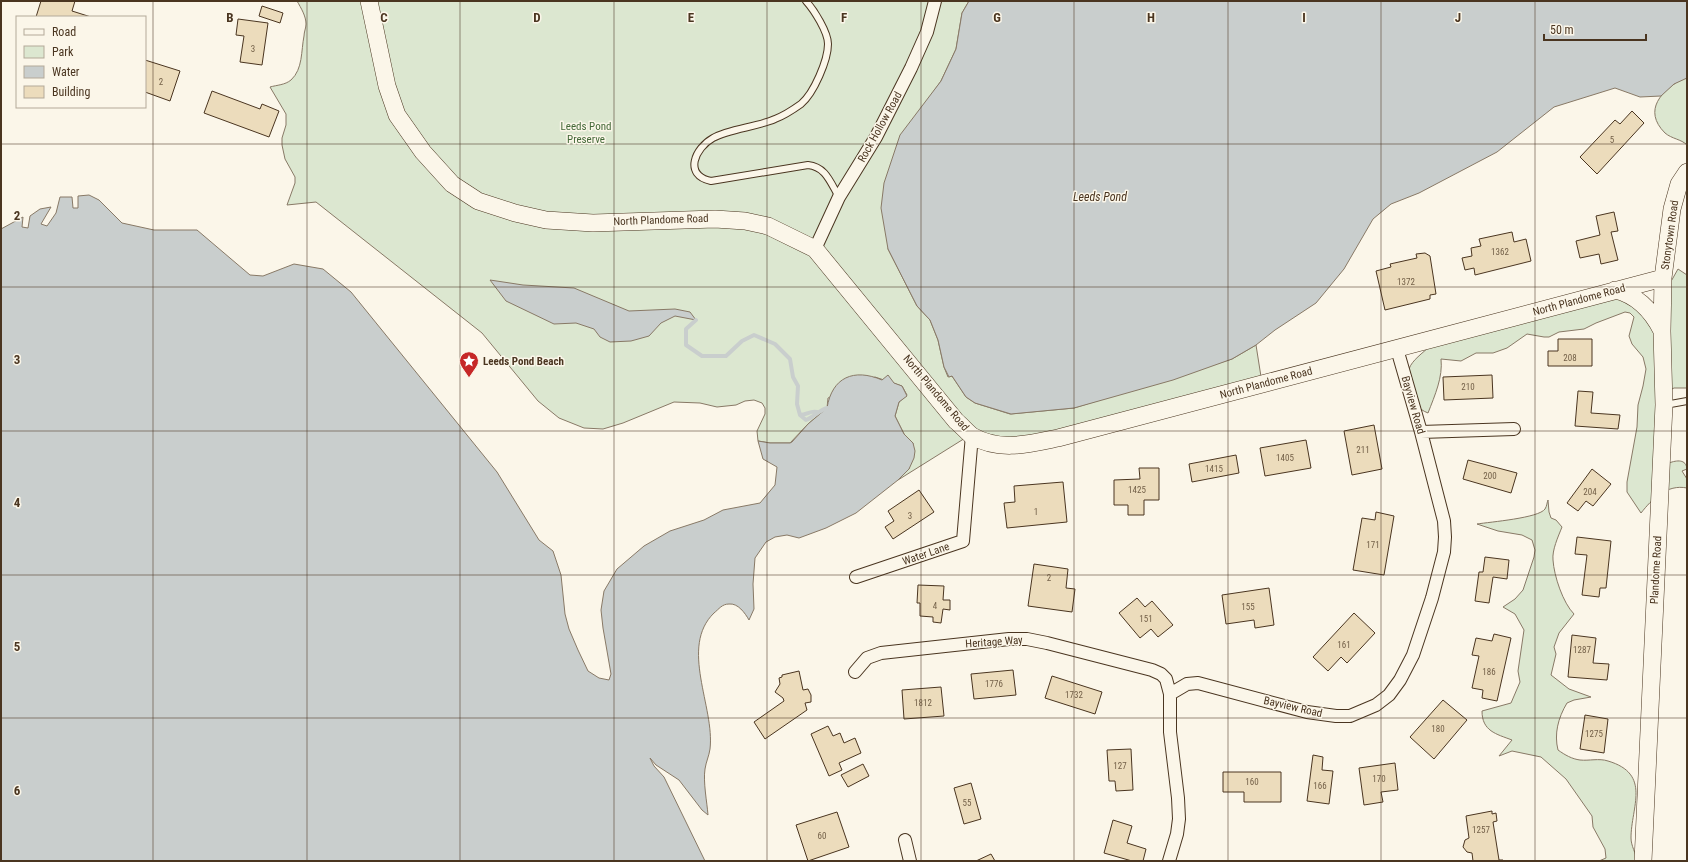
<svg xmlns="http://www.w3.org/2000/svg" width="1688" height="862" font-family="'Roboto Condensed',sans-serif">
<rect width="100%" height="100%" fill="#fbf6e9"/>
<path fill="#dce7d0" stroke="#887966" d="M297,1H969L962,13L956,49L941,81L924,105L888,249L917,306L930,320L938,340L944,367L948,377L952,376L966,397L975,403L1010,414L1074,408L1232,359L1256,345L1262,383L1020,446L970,435L898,480L909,469L913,443L904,434L895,416L899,402L907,395L902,386L875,377L828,398L827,408L808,424L790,443H770L758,441L757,431L765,414V408L762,403L754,400L745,401L736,405L717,407L700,403L674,402L623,423L603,429L584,428L559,418L538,401L482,333L316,202L287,205L295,183V177L285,159L282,145V138L286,125V114L270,87C277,85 285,85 291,80C303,69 301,51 304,36C304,32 306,28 306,24C306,16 301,8 297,1Z
M1684,78H1687V145C1681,139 1672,139 1665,133C1642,110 1662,90 1684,78Z
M1678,269L1687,275V388H1674L1666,392L1669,463C1677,460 1686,459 1687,469L1682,471L1687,479V488C1667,484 1652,499 1641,513L1627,492V482L1637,427L1638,405L1643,386L1646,369L1643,357L1632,344L1629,336L1634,317L1630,313L1625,312L1596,323L1584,329L1559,332L1549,337H1544L1527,334L1507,348L1493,353H1476L1461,361L1441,359C1443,377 1435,395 1428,413C1423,411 1418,408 1415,403C1412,397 1407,376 1409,369C1412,360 1423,353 1430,346L1619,295L1651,317Z
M1548,500L1549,512L1551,518L1556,520L1562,527C1558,537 1552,550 1553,560C1554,576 1563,603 1574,614L1559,633L1554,647L1556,654L1551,675L1569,689L1591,697L1574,700L1567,703C1558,718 1554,734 1558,750C1565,755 1572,759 1580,760C1589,761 1599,758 1608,761C1652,774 1631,807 1631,838C1631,846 1636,853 1637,861H1599L1606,858L1605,849L1593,827L1592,816L1566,779L1541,757L1512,751L1499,756L1512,740C1496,734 1482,731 1482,711L1511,703L1520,682L1518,671L1524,630L1515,614L1503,607L1515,599L1523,590L1534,557L1535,550L1532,540L1522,535L1498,531L1477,524C1490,522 1539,518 1545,509C1547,506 1547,502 1548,500Z"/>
<path fill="#c9cecd" stroke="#887966" d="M969,1H1687V78L1674,84L1661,96L1640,97L1615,88L1554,107L1497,152L1419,193L1391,204L1373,219L1344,269L1316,303L1275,330L1256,345L1232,359L1173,380L1074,408L1011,414L975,403L966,397L952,376L949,377L944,367L938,340L930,320L917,306L888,249L881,208L884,183L900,135L941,81L956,49L962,13Z
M89,195L99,200L122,223L154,230H197L250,275L263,276L294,264L323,269L351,292L497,472L539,540L553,551L561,575L565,614L569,629L578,650L588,671L599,678L609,680L611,674L603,628L601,610L604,591L617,569L644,546L670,531L704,520L723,510L760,503L775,485L777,467L763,459L758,441L770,443H790L792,442L808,424L827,408C832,377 854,368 882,380L888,375L894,383L902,386L907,396L899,402L895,416L904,434L913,443L915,451L914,458L909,469L898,480L856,513L826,528L799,538L787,535L775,537L766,542L755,558L753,584L754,609L749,620C745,613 738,603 729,604C722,604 719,609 714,613C679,647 715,707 710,749C709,756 706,762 705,769C703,782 707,802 708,815L702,810L679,780L656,765L650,758L654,766L664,777L705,861H1V229L23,217L22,227L28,228L30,216L40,209L51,207L41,224L47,226L56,213L60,197H72L73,208H78V196Z
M490,280L523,285L574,288L629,311L675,309L690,312L696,320L675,316L661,323L649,336L631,341L610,342L600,337L594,329L576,323L554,324L506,301Z"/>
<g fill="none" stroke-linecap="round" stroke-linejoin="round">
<path stroke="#c9cecd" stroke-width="4" d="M696,320L686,329V345L702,356H726L742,341L754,335L775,344L790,359L793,377L798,386L797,404L800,415L806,420C814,417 818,411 827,408
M800,415C807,415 811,410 817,412"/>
</g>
<path fill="#ecdcbc" stroke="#4a3520" d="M41,1H75L72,11L91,17H36Z
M262,6L283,13L280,23L259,16Z
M238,19L268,23L262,65L240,62L244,36L236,35Z
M145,60L180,71L170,101L145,92Z
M212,91L260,109L262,104L279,111L269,137L204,113Z
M1632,111L1644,123L1597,174L1580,157L1615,120L1620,124Z
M1614,212L1618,231L1611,232L1618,260L1601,264L1599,254L1580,258L1576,241L1600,235L1596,216Z
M1512,232L1514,242L1526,239L1531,261L1475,275L1474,268L1465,270L1462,258L1472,256L1471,248L1481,246L1479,239Z
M1425,253L1430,256L1436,294L1430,295V299L1385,310L1376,271L1391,267L1390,264L1417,258L1416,254Z
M1558,339H1592V366H1548V351H1558Z
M1492,375L1493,398L1444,400L1443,377Z
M1578,391L1593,392L1591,413L1620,415L1618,429L1575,426Z
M1374,425L1382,469L1352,475L1344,431Z
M1306,440L1311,468L1265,476L1260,448Z
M1236,455L1239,473L1192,482L1189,464Z
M1468,460L1517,473L1511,493L1463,479Z
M1139,468H1159V500H1144V515H1128V505H1114V480L1140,479Z
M1592,469L1611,484L1593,506L1586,501L1578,511L1567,503Z
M1063,482L1067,522L1007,528L1004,503L1015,502L1014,486Z
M919,490L934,512L893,539L885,527L894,521L888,511Z
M1376,512L1394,516L1384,575L1353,570L1362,518L1375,520Z
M1577,537L1611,541L1606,588H1600L1599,597L1582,595L1587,555L1575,554Z
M1485,557L1509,560L1507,579L1493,577L1489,603L1475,601L1479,572H1483Z
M1034,564L1068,569L1066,588L1075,589L1072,612L1028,606Z
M918,585L944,586L943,600H950V610L943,609L941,623L933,622V617L920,616V603H917Z
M1269,588L1274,625L1255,628L1254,620L1226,624L1222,595Z
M1137,598L1145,607L1152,601L1173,625L1158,637L1151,629L1140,638L1119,613Z
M1354,613L1375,633L1347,663L1341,657L1328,671L1313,657Z
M1494,634L1511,638L1497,701L1482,698L1483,690L1472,688L1479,656L1472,655L1476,638L1492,641Z
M1572,635L1596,638L1593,663L1609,664L1607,680L1568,677Z
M1013,670L1016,695L974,699L971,674Z
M799,671L803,690L808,689L811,695V702L805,703L807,710L765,739L754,722L784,701L783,698L775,692L780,684L779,678L782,677V675Z
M1052,676L1102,692L1095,714L1045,698Z
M941,687L944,716L904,719L902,690Z
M1443,700L1467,720L1434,759L1410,737Z
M1585,715L1608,719L1604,753L1580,749Z
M828,726L833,736L840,733L844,743L855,738L861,753L839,763L842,770L829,776L811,734Z
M1131,749L1133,790L1116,791L1115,781H1109L1107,750Z
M1313,755L1323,757L1322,770L1333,771L1329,804L1307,801Z
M1395,763L1398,790L1381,792L1383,802L1364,805L1359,768Z
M863,764L869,776L848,787L841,775Z
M1223,772H1281V802H1244V792H1223Z
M971,783L981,819L964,824L954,788Z
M1492,811V814L1496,813L1497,821L1493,822L1499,860H1503V861H1473L1472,853L1467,852L1463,847L1465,840L1469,838L1466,816Z
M837,812L849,847L808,861L796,825Z
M1113,820L1132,826L1127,843L1146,849L1143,861H1132L1104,853Z
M991,854L995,861H976Z"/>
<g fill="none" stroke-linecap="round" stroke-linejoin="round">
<defs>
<path id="lane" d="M806,1C814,10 828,32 828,44C828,60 814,93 801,104C794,109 783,116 775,119C757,127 729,129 713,138C695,148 683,175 711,181L808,165C826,167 830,182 839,197
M1665,405L1687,401"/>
<path id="street" d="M815,249L839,197L876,137L911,68L927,32L935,1
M1421,432L1514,429
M856,577L963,541L972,435
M855,672L867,658L881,653L1009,639H1027L1047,643L1152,670L1161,674L1166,679L1170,694V732L1178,798L1179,819L1177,834L1169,861
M1170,694L1187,684L1198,683L1307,712L1336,716H1350L1376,705L1389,695L1400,680L1413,655L1432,598L1444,552L1445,537L1444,521L1421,432L1397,349
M905,840L910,861"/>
<path id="secondary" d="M369,1L387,86L397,115L423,152L452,184L478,201L515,213L546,220L593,223L715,219L745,221L768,226L815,249L956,421C961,425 967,432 972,436C1000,452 1029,444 1058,438L1663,278
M1615,290C1637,295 1652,311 1662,331
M1643,861L1664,405L1662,331L1663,278L1672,209L1679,184L1687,172"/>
</defs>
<use href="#lane" stroke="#4a3520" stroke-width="8"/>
<use href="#street" stroke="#4a3520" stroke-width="14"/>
<use href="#secondary" stroke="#4a3520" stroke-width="18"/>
<use href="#lane" stroke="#fbf6e9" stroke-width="6"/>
<use href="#street" stroke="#fbf6e9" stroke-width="12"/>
<use href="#secondary" stroke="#fbf6e9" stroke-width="17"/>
</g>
<path fill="none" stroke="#4a3520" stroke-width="1" stroke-opacity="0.55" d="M153,1V861M307,1V861M460,1V861M614,1V861M767,1V861M921,1V861M1074,1V861M1228,1V861M1381,1V861M1535,1V861M1,144H1687M1,287H1687M1,431H1687M1,575H1687M1,718H1687"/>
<defs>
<symbol id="sight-pin" viewBox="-11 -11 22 30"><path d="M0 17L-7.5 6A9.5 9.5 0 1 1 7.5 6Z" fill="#c62828" stroke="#fbf6e9"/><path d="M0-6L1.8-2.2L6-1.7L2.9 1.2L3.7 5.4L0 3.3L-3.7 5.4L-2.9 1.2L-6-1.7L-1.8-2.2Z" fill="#fff"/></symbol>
</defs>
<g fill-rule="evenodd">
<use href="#sight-pin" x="458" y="350" width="22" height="30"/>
</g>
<g text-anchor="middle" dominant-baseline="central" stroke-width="3" stroke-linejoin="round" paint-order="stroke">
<g font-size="9" fill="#725f47">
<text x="253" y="49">3</text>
<text x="161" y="82">2</text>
<text x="1612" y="140">5</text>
<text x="1500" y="252">1362</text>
<text x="1406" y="282">1372</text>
<text x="1570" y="358">208</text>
<text x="1468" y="387">210</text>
<text x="1363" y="450">211</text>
<text x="1285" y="458">1405</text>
<text x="1214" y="469">1415</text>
<text x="1490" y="476">200</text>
<text x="1137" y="490">1425</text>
<text x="1590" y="492">204</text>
<text x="1036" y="512">1</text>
<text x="910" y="516">3</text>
<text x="1373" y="545">171</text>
<text x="1049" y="578">2</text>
<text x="935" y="606">4</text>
<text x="1248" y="607">155</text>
<text x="1146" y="619">151</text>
<text x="1344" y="645">161</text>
<text x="1582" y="650">1287</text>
<text x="1489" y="672">186</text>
<text x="994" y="684">1776</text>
<text x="1074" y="695">1732</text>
<text x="923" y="703">1812</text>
<text x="1438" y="729">180</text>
<text x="1594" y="734">1275</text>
<text x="1120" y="766">127</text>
<text x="1379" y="779">170</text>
<text x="1252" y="782">160</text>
<text x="1320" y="786">166</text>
<text x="967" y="803">55</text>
<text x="1481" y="830">1257</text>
<text x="822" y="836">60</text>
</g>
<g font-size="11" fill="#436837" stroke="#fbf6e9">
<text x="586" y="126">Leeds Pond<tspan x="586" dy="13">Preserve</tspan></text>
</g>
<g font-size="11" fill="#4a3520" stroke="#fbf6e9">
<text transform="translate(880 127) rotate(-61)">Rock Hollow Road</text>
<text transform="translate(661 220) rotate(-2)">North Plandome Road</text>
<text transform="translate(1670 235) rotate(-82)">Stonytown Road</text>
<text transform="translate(1579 300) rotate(-15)">North Plandome Road</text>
<text transform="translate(1266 383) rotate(-15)">North Plandome Road</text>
<text transform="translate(936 393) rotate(50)">North Plandome Road</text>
<text transform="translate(1413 405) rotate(74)">Bayview Road</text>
<text transform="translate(926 554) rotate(-19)">Water Lane</text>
<text transform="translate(1656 570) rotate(-87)">Plandome Road</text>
<text transform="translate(994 642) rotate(-4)">Heritage Way</text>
<text transform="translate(1293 707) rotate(13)">Bayview Road</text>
</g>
<g font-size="11" font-weight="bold" fill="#4a3520" stroke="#fbf6e9" text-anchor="start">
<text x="483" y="361">Leeds Pond Beach</text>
</g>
<g font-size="12" font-style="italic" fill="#4a3520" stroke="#fbf6e9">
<text x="1100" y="197">Leeds Pond</text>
</g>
</g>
<g font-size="13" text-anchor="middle" font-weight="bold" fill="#4a3520" stroke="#fbf6e9" stroke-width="3" stroke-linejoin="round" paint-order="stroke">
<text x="230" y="22">B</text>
<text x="384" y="22">C</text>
<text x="537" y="22">D</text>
<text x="691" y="22">E</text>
<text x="844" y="22">F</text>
<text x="997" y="22">G</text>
<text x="1151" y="22">H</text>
<text x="1304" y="22">I</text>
<text x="1458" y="22">J</text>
<text x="17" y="220">2</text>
<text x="17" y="364">3</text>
<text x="17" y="507">4</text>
<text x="17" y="651">5</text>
<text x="17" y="795">6</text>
</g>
<rect width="1688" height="862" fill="none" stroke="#4a3520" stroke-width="4"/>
<rect x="16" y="16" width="130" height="92" fill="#fbf6e9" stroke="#b4a999"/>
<rect x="24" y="29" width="20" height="6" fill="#fbf6e9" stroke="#b4a999"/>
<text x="52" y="36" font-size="12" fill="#4a3520">Road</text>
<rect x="24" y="46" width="20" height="12" fill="#dce7d0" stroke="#b4a999"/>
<text x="52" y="56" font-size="12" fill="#4a3520">Park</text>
<rect x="24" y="66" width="20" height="12" fill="#c9cecd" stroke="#b4a999"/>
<text x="52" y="76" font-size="12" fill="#4a3520">Water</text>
<rect x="24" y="86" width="20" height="12" fill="#ecdcbc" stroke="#b4a999"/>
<text x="52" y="96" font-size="12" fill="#4a3520">Building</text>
<path d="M1544 34v6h102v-6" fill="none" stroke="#4a3520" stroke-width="2"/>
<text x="1550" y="34" font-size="12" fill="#4a3520" stroke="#fbf6e9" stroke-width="3" paint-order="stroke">50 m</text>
</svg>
